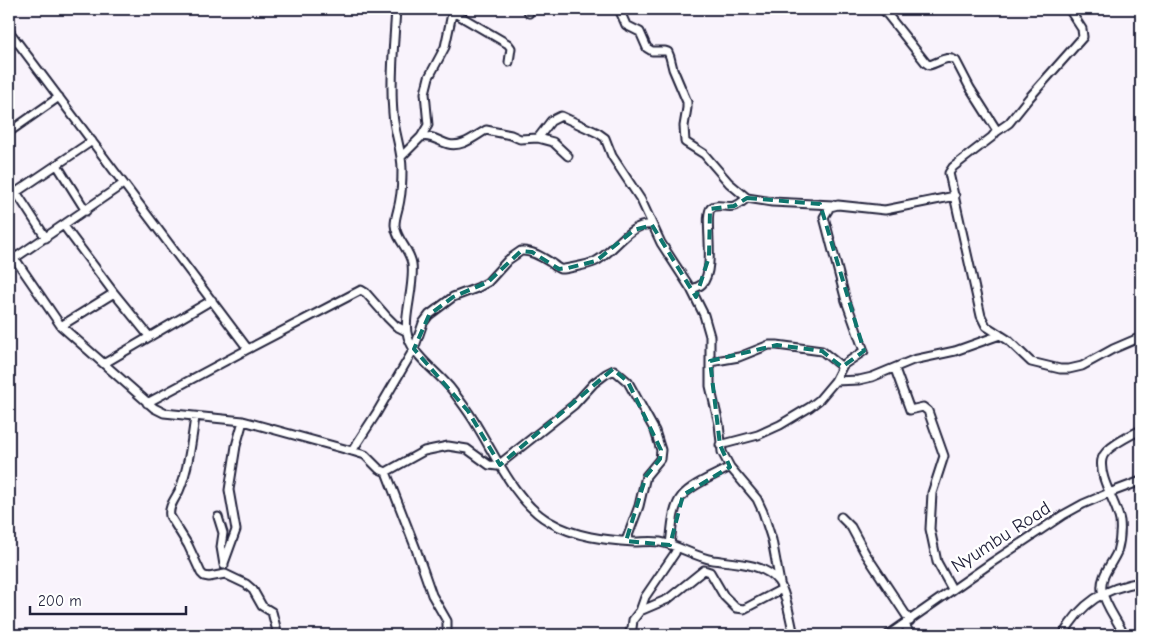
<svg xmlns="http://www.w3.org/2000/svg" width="1150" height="644" font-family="'Comic Neue',sans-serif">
<rect width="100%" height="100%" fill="#f9f3fc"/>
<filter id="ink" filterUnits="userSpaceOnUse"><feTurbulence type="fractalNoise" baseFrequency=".02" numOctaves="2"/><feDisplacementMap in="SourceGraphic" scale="10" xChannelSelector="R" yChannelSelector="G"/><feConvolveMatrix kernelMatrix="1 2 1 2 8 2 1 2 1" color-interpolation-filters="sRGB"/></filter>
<g filter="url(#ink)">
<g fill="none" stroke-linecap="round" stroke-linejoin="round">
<defs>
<path id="minor" d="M396,9C394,43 390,79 393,113C394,132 402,150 402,169C402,179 402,190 400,199C399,208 395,216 395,225C396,240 410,249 412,264C415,287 402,319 408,337C414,357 440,374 452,390C461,402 470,413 477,426C496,457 517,504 550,522C575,537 605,540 634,542C642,542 651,541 660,542C678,545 695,557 713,560C734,563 764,563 778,581C787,594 790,620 794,635
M527,9L529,13
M619,9L626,25L640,32L647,48L652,51H665L668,52L670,57L673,69L687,102V108L684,126L685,142L704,154L729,183L747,198
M883,9L926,63L929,65C939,63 947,54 956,61L970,88L996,129V132L992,137L953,167L949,173L981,316L986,326L1008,340L1031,362L1060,369H1069L1082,366L1113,349L1141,337
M453,12L508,44L511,48L509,62
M9,31L248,349
M9,132L59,97
M996,132L1009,123L1029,98L1083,37L1082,29L1069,9
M421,137C432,135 438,141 448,144C462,148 475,136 486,130L511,135L520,139L538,138L553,142L568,156
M538,138L551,121L561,116L598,133L605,138L612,156L641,200L661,243L691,289L704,315L710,336V386L719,424L722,452L730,467L757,499L763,512L772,540L780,583
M401,157L421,137L428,125L425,93L429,77L445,47L453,9
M57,165L86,211
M16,192L46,238
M9,197L92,141
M64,226L114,293L149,336
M9,250L61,326L154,408L164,413L243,421L352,451L365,455L379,469L386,472L424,451L448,446L467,449L489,465L497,466L574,405L594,383L606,374L614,370L628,382L655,431L661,450L660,459L646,476L639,506L626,541
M15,258L123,184
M691,289C695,288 699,287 702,284C717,269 703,216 711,208C717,203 727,208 734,206C739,205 743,201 747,198L772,202L833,205
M61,326L114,293
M710,362L739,357L769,345H777L822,351L842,367
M105,363L212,300
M895,369L910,410L923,407L928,411L944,456L932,493L930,529L937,562L952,589
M835,381L859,380L872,377L913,360L955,351L1000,335
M147,403L248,349L361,290L366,293L387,317L396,326L406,331
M195,417C192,439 188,471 179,491C175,499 168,507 170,516L188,545L201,573L204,576L209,577L225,574L246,584L253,590L262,606L272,612L278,635
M720,445L758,435L780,425L810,407L819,400L835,381L843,365L864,351L846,301L824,217L830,207L838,205L885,210L955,196
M352,451L376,414L414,349L423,323L429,315L453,297L477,288L488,282L508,260L521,251C531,250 542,257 550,262C553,264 557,268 560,269C564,270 589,264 594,262C612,255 630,221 652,225
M386,472L416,549L432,595L447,621V635
M218,517L223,533L221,547L224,565
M841,517L851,527L865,553L910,621
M670,545C672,530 672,508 682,496C692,484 716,475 730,467
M224,563L236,530L229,490L236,446L243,421
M640,611L668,599L704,570L710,572L724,596L736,608L744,609L782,589
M905,624L910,635
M628,635L632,628L633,620L640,611L645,597L675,553L677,547
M888,635L991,563L1063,515L1083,504L1109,493L1141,481
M1063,635C1081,603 1104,588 1141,582
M1124,635C1118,621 1105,606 1102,590C1100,576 1112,564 1117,552C1120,542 1121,531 1120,521C1117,504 1098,477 1102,459C1104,448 1131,435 1141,430"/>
</defs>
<use href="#minor" stroke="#22223b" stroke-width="11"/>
<use href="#minor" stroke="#fff" stroke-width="7"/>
</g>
</g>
<path fill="none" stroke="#0f766e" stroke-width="4" stroke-dasharray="10 6" stroke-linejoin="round" d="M747,198L820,204L864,351L842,367L822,351L777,345L710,361L720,445L730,467L683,495L670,545L626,541L646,476L660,459L661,450L628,382L613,369L500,465L468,411L414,349L429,315L453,297L488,282L521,251L532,252L559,269L568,268L596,261L634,230L652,225L696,297L709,257L710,209L734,206Z"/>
<g text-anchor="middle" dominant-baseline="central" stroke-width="5" stroke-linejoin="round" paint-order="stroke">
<g font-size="19" fill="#22223b" stroke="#fff">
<text transform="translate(1001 537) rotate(-33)">Nyumbu Road</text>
</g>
</g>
<rect width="1150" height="644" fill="none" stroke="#fff" stroke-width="30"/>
<rect x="15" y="15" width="1120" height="614" fill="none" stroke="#22223b" stroke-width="2" filter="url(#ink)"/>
<path d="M30 606v8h156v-8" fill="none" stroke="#22223b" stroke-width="2.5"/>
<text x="38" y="606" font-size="15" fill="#22223b" stroke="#ffffff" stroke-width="4" paint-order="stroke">200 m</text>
</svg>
